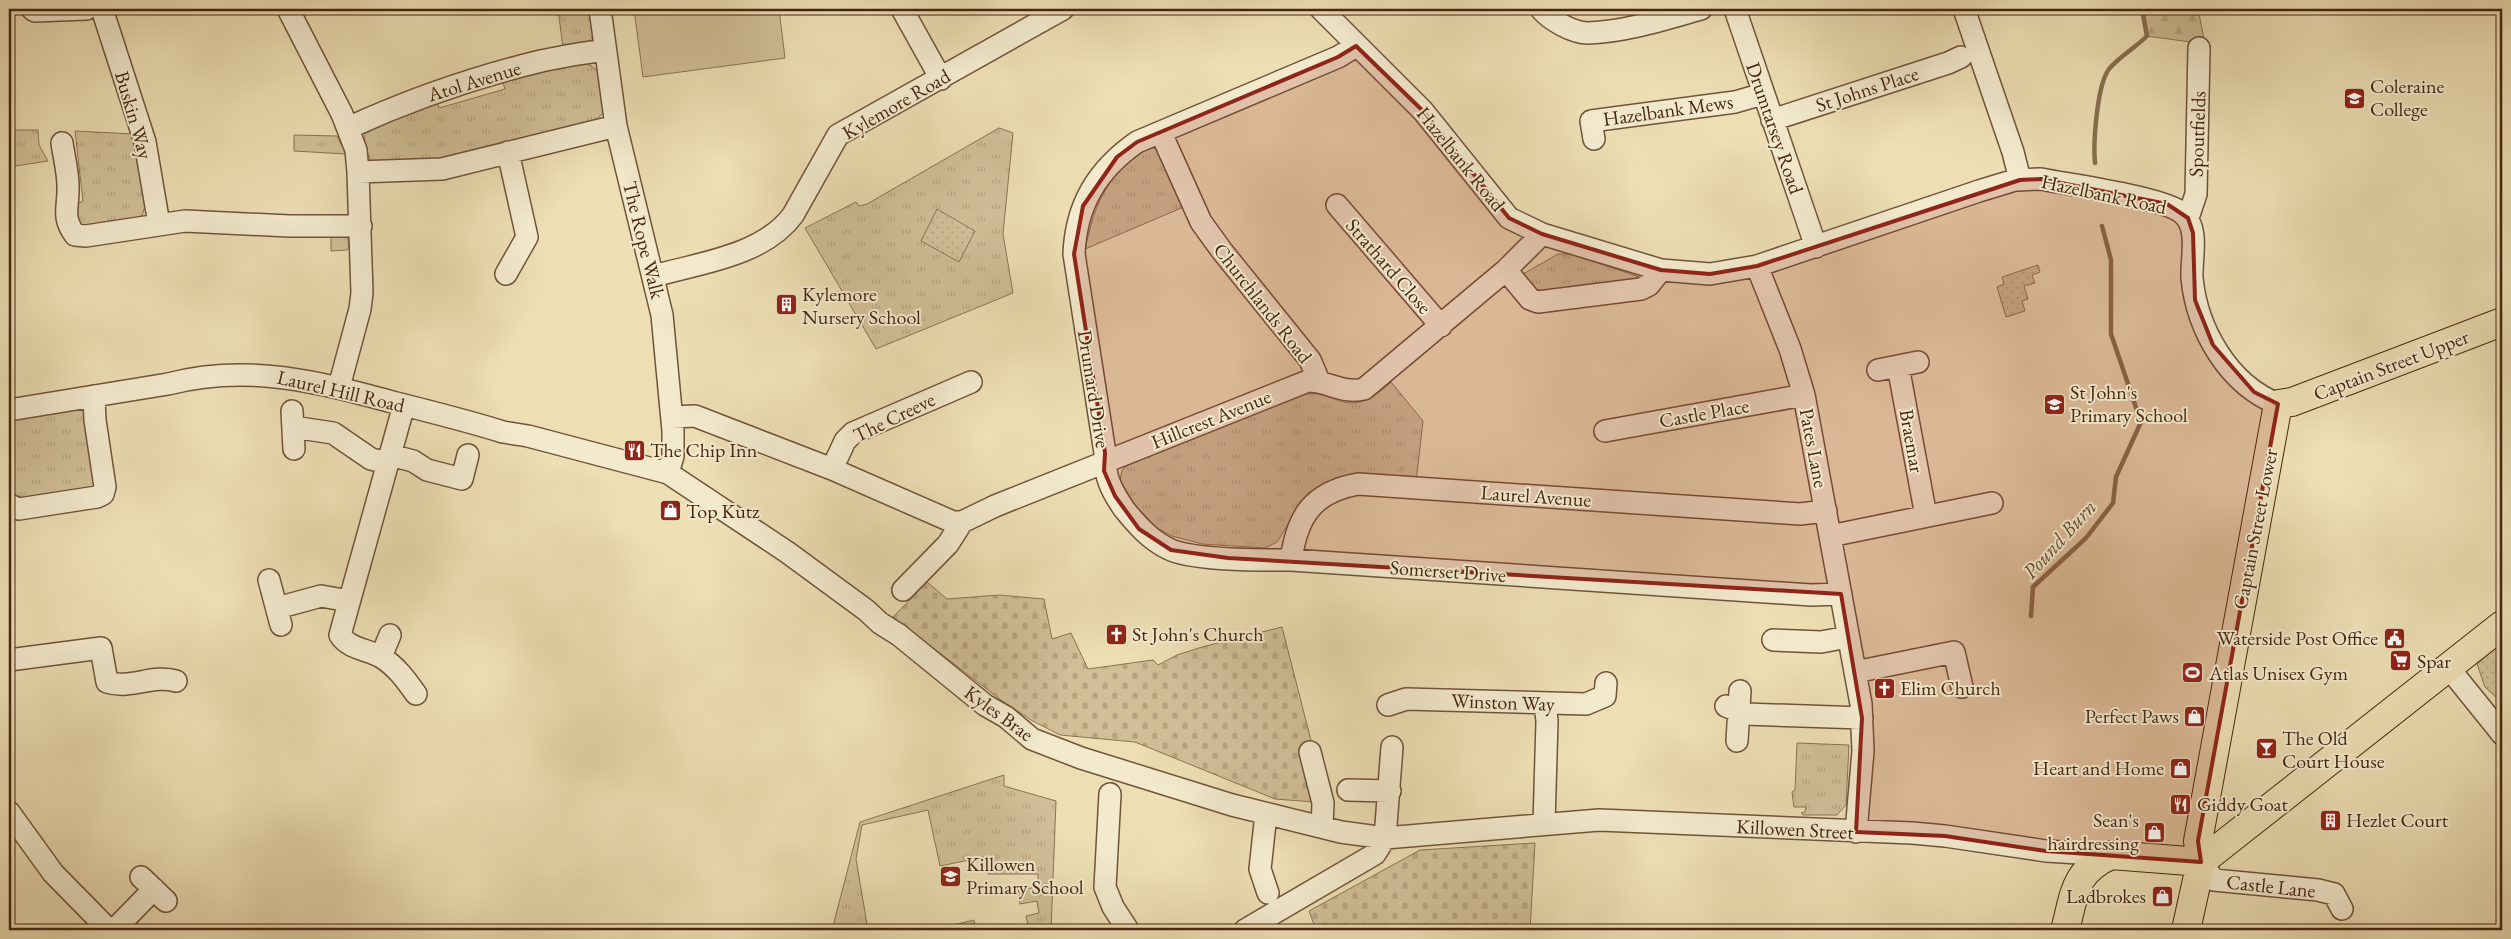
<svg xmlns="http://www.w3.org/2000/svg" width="2511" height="939" font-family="'EB Garamond',serif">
<defs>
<pattern id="grass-tufts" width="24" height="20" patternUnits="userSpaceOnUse" patternTransform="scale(1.25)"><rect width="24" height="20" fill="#d1bf98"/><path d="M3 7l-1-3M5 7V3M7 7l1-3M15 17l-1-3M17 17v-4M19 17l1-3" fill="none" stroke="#b5a482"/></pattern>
<pattern id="forest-firs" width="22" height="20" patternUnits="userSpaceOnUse" patternTransform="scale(1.25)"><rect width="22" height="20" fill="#d1bf98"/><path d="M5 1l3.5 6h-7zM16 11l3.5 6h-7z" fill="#b5a482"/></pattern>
<pattern id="cemetery-stones" width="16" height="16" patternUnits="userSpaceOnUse" patternTransform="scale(1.25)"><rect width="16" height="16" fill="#d1bf98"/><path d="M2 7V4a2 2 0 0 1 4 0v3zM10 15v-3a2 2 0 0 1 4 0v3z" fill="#b5a482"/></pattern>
<pattern id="park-dots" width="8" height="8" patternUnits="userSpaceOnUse" patternTransform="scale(1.25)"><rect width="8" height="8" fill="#d1bf98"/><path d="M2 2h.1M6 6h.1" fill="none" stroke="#b5a482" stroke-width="1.8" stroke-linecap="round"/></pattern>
</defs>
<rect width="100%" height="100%" fill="#eddeb4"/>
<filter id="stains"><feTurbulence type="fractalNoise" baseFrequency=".004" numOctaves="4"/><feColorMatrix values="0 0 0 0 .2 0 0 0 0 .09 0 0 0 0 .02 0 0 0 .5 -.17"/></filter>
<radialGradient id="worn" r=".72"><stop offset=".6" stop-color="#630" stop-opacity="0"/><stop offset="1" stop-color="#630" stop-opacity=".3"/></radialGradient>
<path fill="url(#grass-tufts)" stroke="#8c7254" d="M558,9H591C595,43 597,41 563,48Z
M583,63C608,69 604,91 603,113L588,128C518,144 443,170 371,161C367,153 362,140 366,131C372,117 420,104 436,98L439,108L505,89L501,76Z
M999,128L1013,133L1003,234L1013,293L876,349L805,228L856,202L859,206L867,204Z
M9,130H38L39,145L48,161L9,167Z
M75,131L134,134L146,203L142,216L82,228L71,207L83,201Z
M294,135L337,136L346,154L294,151Z
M1148,147L1157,149L1186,206L1085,249C1089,232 1093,214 1101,198C1106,187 1113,182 1114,169Z
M331,235L344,236L348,239L349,247L347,250L331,251Z
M1558,254H1572L1642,278L1638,283L1533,294L1523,274Z
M1391,382L1423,421L1416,482L1334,479L1304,499L1277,542L1265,548L1202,544L1172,536L1157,528L1135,505L1120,480L1122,470L1128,465L1295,394C1339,386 1344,426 1391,382Z
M81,408L86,411L96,490L19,501L10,496L9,418Z
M1797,743L1849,745L1846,805L1837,815H1803L1801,813L1805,812L1806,807H1794L1792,792L1795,790Z
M1004,775V786L1056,801L1051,930H1029L1026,916L1039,913L1037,901L1020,904L1018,888H1038V874H988L984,857L940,866L928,810L862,825L856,859L868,930H832L860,822Z"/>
<path fill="url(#forest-firs)" stroke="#8c7254" d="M2142,9H2198L2205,44L2147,36Z"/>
<path fill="url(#cemetery-stones)" stroke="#8c7254" d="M927,582L947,599L999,595L1044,599L1052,639L1071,633L1088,669L1153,660L1158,665L1177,655L1202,647L1282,627L1327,803L1275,799L1135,742L1060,735L1031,720L1001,700L893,617Z
M1535,843L1530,930H1316L1309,911L1420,850Z"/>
<path fill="url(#park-dots)" stroke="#8c7254" d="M937,209L975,231L959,262L921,241Z
M2038,265L2040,272L2032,275L2035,283L2024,286L2028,299L2022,301L2025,311L2006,317L1997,287L2004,284L2002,277Z
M2502,642V703L2485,687L2477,664Z
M974,920L976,930H956L949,926Z"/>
<path fill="#d1bf98" stroke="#8c7254" d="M634,9H779L785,58L643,77Z"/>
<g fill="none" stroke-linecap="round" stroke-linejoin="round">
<path stroke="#886f51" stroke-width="4.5" d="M2095,163C2093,143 2097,85 2109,69C2120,56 2135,48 2147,36L2142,9
M2031,616L2033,587L2086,538L2113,503L2116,477L2141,422L2111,334V260L2102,226"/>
<defs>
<path id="minor" d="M32,9L35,11L86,9
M102,9L145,142L159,224
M288,9L342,114L356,150L358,172L362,293L360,309L339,387
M600,9L616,126L662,315L673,431V456L668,473
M902,9L941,79
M1321,9L1423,111L1509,218L1542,234L1661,270L1710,274L1757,266L1979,191L2015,180L2041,179C2070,185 2162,197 2182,213C2200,227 2191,258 2192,278C2197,330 2229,385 2278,404
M1541,9C1550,20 1573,33 1588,33C1625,32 1665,19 1701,9
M1735,9L1816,247
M1964,9L2013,152L2020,180
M1356,46L1338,57L1137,142C1097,170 1076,205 1074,254L1105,453C1104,476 1111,490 1124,509C1137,525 1150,540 1169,549C1193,561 1263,560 1291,560L1811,595L1841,594
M1772,120L1948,63L1961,57
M348,128C409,100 475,77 541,61C562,56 584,53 605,50
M1161,133L1201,222L1222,251L1310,360L1319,381
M1594,139L1591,121L1735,102L1763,94
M62,143C64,157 68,172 68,186C69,207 61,216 75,235L86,236L185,221L289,226H361
M358,172L442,169L616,126
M1337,205L1441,326
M2188,218L2196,194L2199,48
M1757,266L1790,349L1804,395L1861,704L1863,751L1856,832
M1506,270L1530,299L1538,302L1641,289L1649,285L1661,270
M506,274L527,237L508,152
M654,276C699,263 763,256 793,215L838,135L1063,9
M1898,366L1926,516
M1878,370L1918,362
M404,405L340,635C349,649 367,649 381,657C396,666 406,680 416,694
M9,410L168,384C248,363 319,382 396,403C432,412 468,421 503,432L528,436L668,473L787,552L866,610L880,623L899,635L985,705L1006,717L1032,739L1081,758L1232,805L1341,832L1385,838L1599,820L1912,833L1945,836L2046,851L2111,855
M292,411L294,449
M672,417L695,416L832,469L953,522H962L995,506L1308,381C1329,381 1341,394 1364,389L1506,270L1542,234
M293,427L333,433L371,459L388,463
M1605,431L1804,395
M390,455L413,461L427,470L462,479L468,455
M832,469L845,441L853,433L971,382
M9,505L19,509L97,497L103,494L105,487L95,420L94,396
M1830,536L1992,503
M1291,560C1297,516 1313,492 1358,484L1800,514L1826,511
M269,580L281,625
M903,590L948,544L962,522
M277,608L321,596L349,601
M1773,640L1821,642L1848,637
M381,657L390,635
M9,660L101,648L107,682C130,690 152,674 176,681
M2448,667L2502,734
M1855,672L1954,652L1962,687
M1388,705L1406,699L1586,704L1605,696L1606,683
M1726,706L1745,714L1862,718
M1737,741L1740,691
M1310,752L1323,803L1322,827
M1348,790L1390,791
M1110,794L1105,887L1113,907L1128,930
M9,812L53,873L109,930
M1266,814L1260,869L1268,893
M1544,824L1547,721L1545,704
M2201,862L2214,880L2318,890L2334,894L2342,909
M141,877L166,901
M114,930L154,889
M1245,930L1375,854L1385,838L1392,747"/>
<path id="major" d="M2201,862L2502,625
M2065,930C2075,894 2073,872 2111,855L2201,862
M2186,930L2201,862L2198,841L2278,404L2292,402L2502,322"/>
</defs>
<use href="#minor" stroke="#705439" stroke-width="24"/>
<use href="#major" stroke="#462610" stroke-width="30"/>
<use href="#minor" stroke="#f3eace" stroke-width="21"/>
<use href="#major" stroke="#eddeb4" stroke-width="28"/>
</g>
<path fill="#8f2418" fill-opacity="0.2" stroke="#8f2418" stroke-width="4" stroke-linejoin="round" d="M1356,46L1423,111L1509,218L1542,234L1661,270L1710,274L1757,266L2020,180L2041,179L2167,204L2188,218L2193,233L2195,300L2213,345L2254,392L2278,404L2198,841L2201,862L2046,851L1945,836L1856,832L1862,718L1841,594L1228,558L1171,550L1139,529L1115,496L1104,471L1105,453L1074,254L1083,206L1117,157L1137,142L1338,57Z"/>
<defs>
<symbol id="school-square" viewBox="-11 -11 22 22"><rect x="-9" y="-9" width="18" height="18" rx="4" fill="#8f2418" stroke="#f3eace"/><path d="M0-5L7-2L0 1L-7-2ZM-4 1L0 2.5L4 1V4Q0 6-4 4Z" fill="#fff"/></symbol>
<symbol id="building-square" viewBox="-11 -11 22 22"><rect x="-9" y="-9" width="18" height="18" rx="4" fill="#8f2418" stroke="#f3eace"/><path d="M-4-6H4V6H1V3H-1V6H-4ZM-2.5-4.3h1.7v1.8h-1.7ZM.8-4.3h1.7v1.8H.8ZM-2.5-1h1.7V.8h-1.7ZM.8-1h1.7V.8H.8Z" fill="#fff"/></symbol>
<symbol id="restaurant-square" viewBox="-11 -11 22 22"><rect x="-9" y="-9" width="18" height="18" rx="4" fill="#8f2418" stroke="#f3eace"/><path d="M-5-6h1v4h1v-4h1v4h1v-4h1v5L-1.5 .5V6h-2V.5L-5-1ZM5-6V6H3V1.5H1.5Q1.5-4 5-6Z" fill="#fff"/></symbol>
<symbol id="shop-square" viewBox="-11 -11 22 22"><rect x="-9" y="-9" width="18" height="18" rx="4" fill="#8f2418" stroke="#f3eace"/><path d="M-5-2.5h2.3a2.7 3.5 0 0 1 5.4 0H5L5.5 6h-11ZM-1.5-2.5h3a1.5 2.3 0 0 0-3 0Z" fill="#fff"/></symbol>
<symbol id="church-square" viewBox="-11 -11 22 22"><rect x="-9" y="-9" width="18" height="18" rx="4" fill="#8f2418" stroke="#f3eace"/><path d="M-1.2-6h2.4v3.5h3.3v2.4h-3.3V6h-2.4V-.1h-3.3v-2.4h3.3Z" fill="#fff"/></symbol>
<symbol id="civic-square" viewBox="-11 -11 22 22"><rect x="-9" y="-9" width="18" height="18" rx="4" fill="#8f2418" stroke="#f3eace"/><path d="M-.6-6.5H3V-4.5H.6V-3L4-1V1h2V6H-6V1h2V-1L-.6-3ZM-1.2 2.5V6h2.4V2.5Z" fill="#fff"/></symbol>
<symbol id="supermarket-square" viewBox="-11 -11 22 22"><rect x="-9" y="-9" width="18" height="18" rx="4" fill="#8f2418" stroke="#f3eace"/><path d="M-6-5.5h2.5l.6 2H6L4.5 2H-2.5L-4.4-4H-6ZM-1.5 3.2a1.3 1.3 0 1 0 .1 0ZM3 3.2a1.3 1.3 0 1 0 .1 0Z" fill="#fff"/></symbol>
<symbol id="stadium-square" viewBox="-11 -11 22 22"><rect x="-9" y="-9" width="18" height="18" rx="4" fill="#8f2418" stroke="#f3eace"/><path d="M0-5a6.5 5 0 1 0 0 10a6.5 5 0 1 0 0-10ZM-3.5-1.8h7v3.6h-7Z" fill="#fff"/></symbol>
<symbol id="bar-square" viewBox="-11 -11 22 22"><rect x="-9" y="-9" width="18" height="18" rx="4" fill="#8f2418" stroke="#f3eace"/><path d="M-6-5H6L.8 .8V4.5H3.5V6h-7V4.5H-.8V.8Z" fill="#fff"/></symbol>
</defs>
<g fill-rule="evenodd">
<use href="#school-square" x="2342" y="86" width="25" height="25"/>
<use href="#building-square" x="774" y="292" width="25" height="25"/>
<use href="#school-square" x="2042" y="392" width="25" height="25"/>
<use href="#restaurant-square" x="622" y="438" width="25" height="25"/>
<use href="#shop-square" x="658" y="498" width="25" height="25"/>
<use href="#church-square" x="1104" y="622" width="25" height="25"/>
<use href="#civic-square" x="2382" y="626" width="25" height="25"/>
<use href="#supermarket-square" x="2388" y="648" width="25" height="25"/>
<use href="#stadium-square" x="2180" y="660" width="25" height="25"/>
<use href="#church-square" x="1872" y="676" width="25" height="25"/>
<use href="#shop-square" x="2182" y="704" width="25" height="25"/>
<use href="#bar-square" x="2254" y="736" width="25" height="25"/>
<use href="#shop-square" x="2168" y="756" width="25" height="25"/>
<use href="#restaurant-square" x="2168" y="792" width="25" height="25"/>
<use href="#building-square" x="2318" y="808" width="25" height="25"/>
<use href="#shop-square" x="2142" y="820" width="25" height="25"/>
<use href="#school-square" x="938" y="864" width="25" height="25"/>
<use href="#shop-square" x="2150" y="884" width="25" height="25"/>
</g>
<g text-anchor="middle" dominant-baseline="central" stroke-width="4" stroke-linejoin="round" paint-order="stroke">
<g font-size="20" fill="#462610" stroke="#f3eace">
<text transform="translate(474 81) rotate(-17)">Atol Avenue</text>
<text transform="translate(1867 89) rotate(-18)">St Johns Place</text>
<text transform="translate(896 104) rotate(-30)">Kylemore Road</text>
<text transform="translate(1668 110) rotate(-8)">Hazelbank Mews</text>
<text transform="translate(134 115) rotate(74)">Buskin Way</text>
<text transform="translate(1775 128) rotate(71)">Drumtarsey Road</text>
<text transform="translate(2197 134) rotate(-88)">Spoutfields</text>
<text transform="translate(1461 159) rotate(51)">Hazelbank Road</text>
<text transform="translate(2104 194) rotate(12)">Hazelbank Road</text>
<text transform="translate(644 240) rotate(76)">The Rope Walk</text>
<text transform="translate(1389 266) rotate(49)">Strathard Close</text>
<text transform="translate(1263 303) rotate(52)">Churchlands Road</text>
<text transform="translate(2391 365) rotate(-21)">Captain Street Upper</text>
<text transform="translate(1094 389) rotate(81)">Drumard Drive</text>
<text transform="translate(341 391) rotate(13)">Laurel Hill Road</text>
<text transform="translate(1704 413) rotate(-10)">Castle Place</text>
<text transform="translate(894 417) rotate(-26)">The Creeve</text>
<text transform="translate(1211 419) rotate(-22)">Hillcrest Avenue</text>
<text transform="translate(1912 441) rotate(80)">Braemar</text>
<text transform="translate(1814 448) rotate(79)">Pates Lane</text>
<text transform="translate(1536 496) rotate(4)">Laurel Avenue</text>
<text transform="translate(2255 529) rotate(-79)">Captain Street Lower</text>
<text transform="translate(1448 571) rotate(4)">Somerset Drive</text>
<text transform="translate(1503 702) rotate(2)">Winston Way</text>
<text transform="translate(999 713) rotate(36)">Kyles Brae</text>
<text transform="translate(1795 829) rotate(3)">Killowen Street</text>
<text transform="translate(2271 886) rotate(6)">Castle Lane</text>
</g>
<g font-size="20" fill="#462610" stroke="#f3eace" text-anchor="start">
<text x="2370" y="86">Coleraine<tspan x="2370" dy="23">College</tspan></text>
<text x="802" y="294">Kylemore<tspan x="802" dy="23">Nursery School</tspan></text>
<text x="2070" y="392">St John's<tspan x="2070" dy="23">Primary School</tspan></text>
<text x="650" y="450">The Chip Inn</text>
<text x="686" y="511">Top Kutz</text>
<text x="1132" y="634">St John's Church</text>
<text x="2378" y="638" text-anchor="end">Waterside Post Office</text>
<text x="2417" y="661">Spar</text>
<text x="2209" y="673">Atlas Unisex Gym</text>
<text x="1900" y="688">Elim Church</text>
<text x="2179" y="716" text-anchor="end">Perfect Paws</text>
<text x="2282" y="738">The Old<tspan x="2282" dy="23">Court House</tspan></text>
<text x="2164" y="768" text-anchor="end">Heart and Home</text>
<text x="2197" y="804">Giddy Goat</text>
<text x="2139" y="820" text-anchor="end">Sean's<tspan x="2139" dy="23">hairdressing</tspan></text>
<text x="2346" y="820">Hezlet Court</text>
<text x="966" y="864">Killowen<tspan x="966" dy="23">Primary School</tspan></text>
<text x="2146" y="896" text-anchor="end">Ladbrokes</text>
</g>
<g font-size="21" font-style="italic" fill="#674a30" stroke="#f3eace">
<text transform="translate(2059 539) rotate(-48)">Pound Burn</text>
</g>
</g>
<rect width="2511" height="939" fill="none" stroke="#eddeb4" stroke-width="30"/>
<rect x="10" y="10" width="2491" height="919" fill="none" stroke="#462610" stroke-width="2.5"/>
<rect x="15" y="15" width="2481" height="909" fill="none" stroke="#462610"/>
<rect width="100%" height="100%" filter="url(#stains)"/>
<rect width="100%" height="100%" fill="url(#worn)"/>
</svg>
